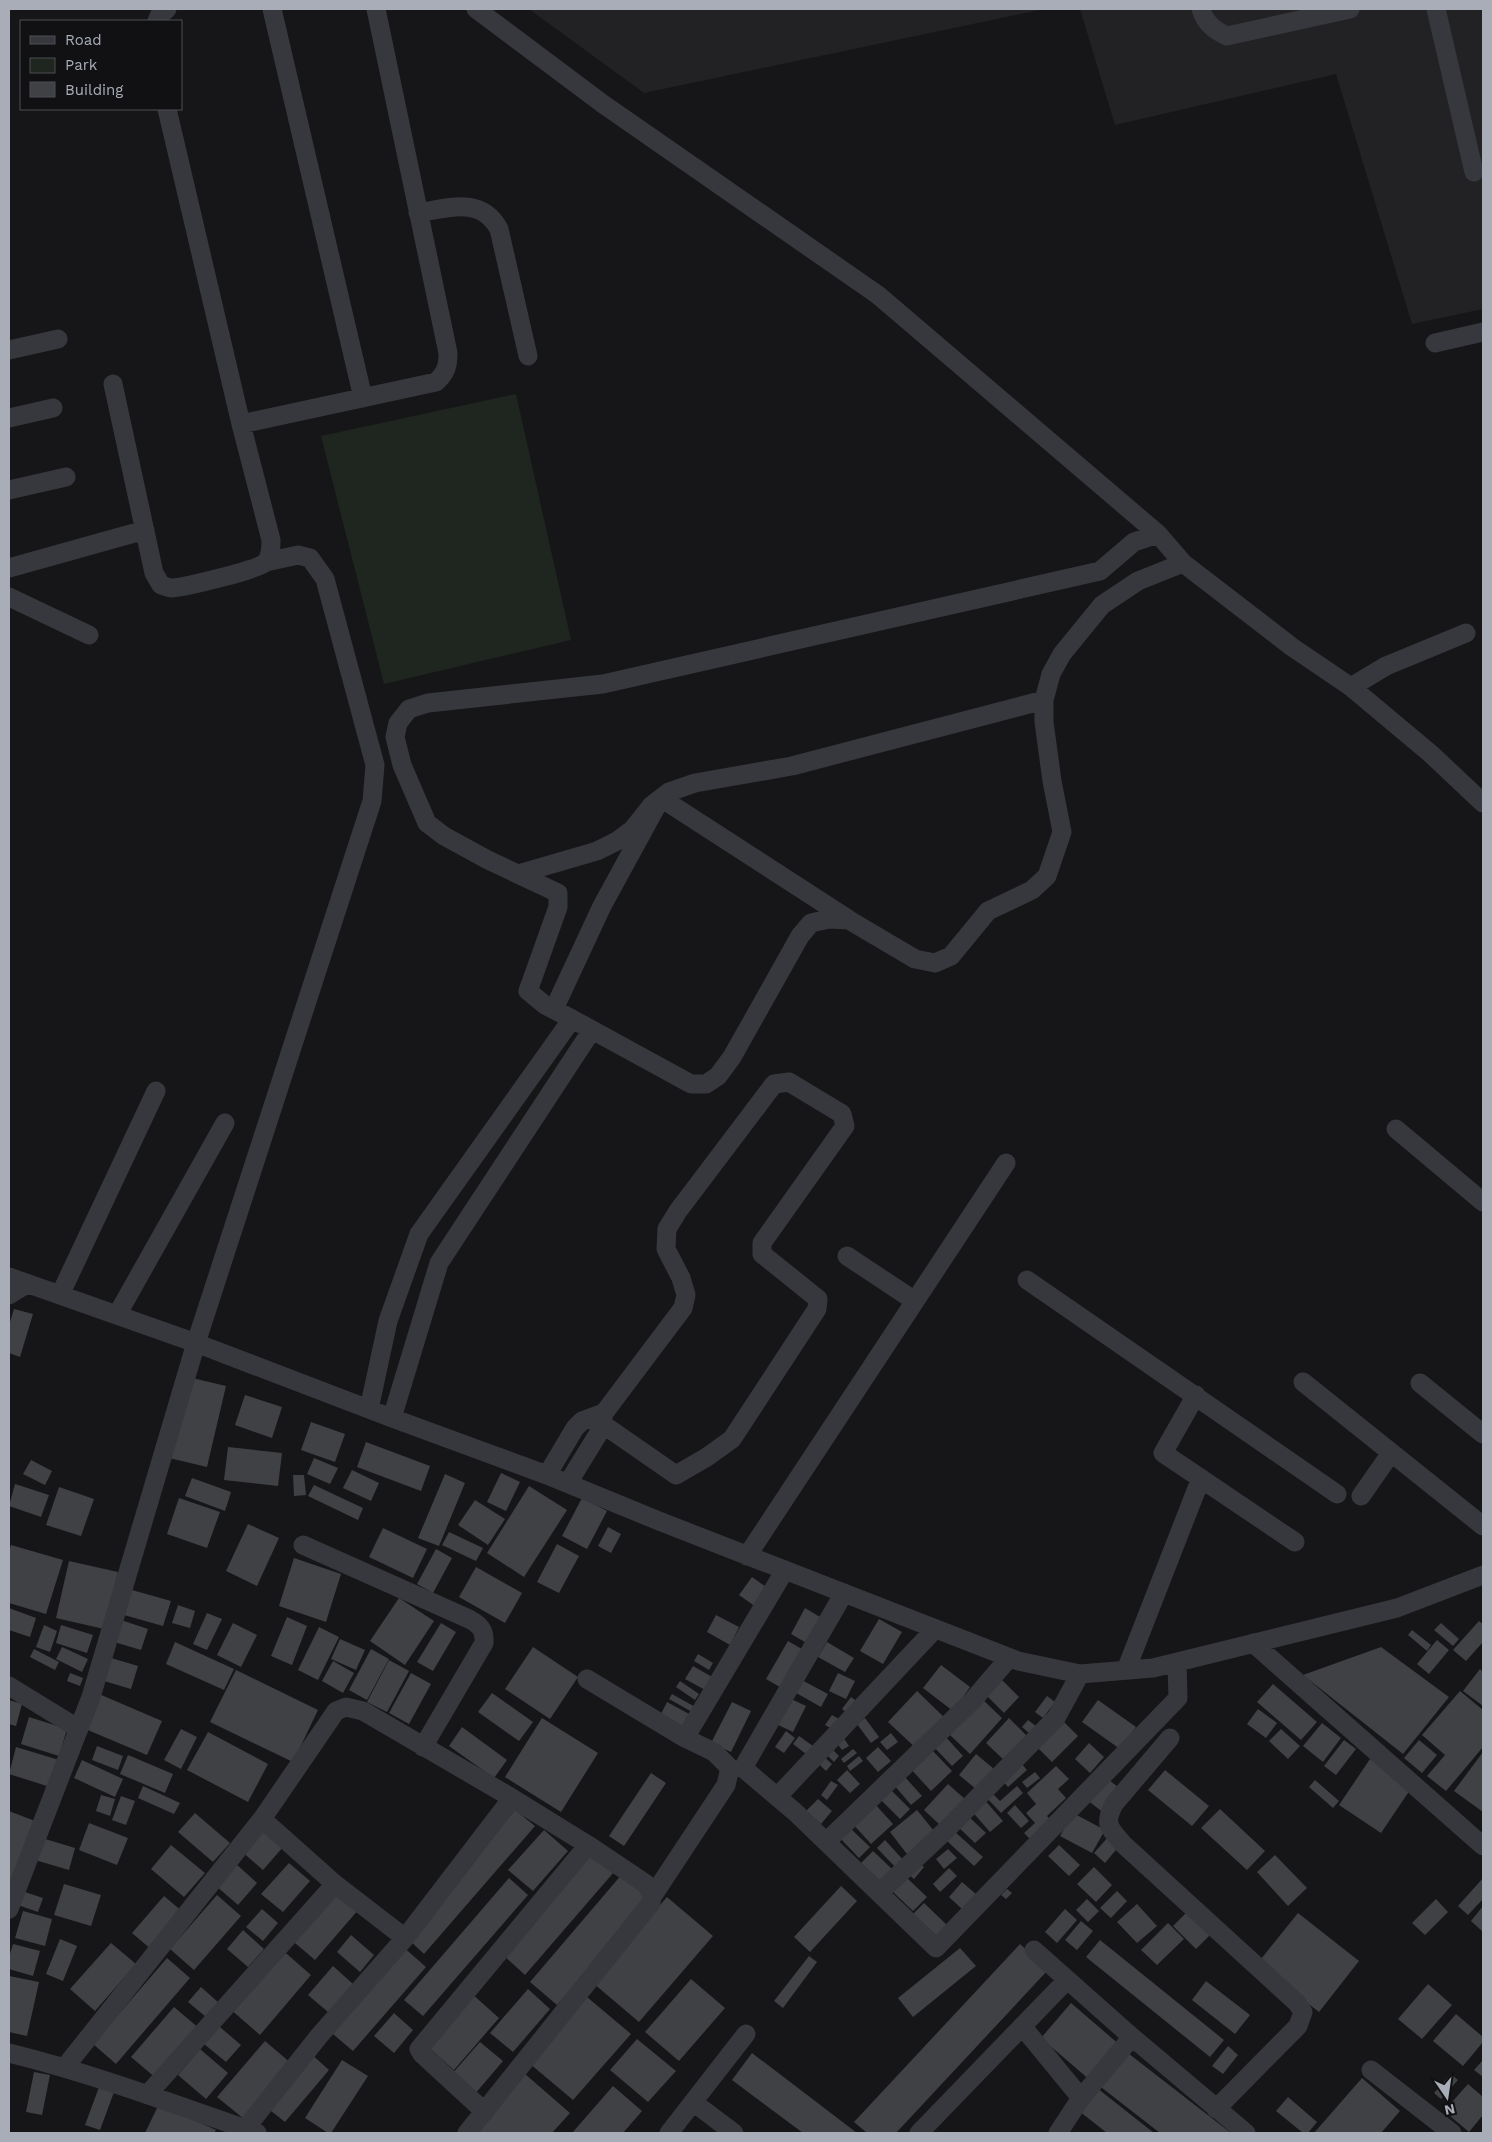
<svg xmlns="http://www.w3.org/2000/svg" width="1492" height="2142" font-family="'Work Sans',sans-serif">
<rect width="100%" height="100%" fill="#161618"/>
<path fill="#222225" d="M529,9H1044L644,93Z
M1080,9H1483V309L1412,324L1336,74L1115,125Z"/>
<path fill="#1e261f" d="M516,394L571,640L384,684L321,436Z"/>
<path fill="#404145" d="M14,1309L33,1314L20,1357L9,1353V1325Z
M188,1377L226,1386L207,1467L169,1458Z
M245,1395L282,1407L272,1438L235,1425Z
M311,1422L345,1434L335,1462L301,1450Z
M366,1442L430,1466L421,1491L357,1467Z
M228,1447L282,1453L278,1486L224,1480Z
M314,1458L338,1468L330,1484L307,1474Z
M31,1460L52,1471L45,1485L23,1474Z
M352,1470L379,1483L371,1501L343,1488Z
M501,1473L520,1482L506,1511L487,1502Z
M445,1474L465,1483L439,1546L418,1538Z
M293,1475H304L306,1495L294,1496Z
M192,1478L231,1492L225,1511L185,1496Z
M15,1484L49,1495L41,1517L9,1506Z
M314,1485L363,1508L358,1520L308,1496Z
M529,1486L567,1510L524,1577L487,1553Z
M59,1487L94,1499L81,1536L46,1525Z
M179,1498L220,1512L207,1548L167,1534Z
M582,1498L607,1511L587,1549L562,1536Z
M475,1500L505,1519L488,1545L458,1525Z
M248,1524L279,1538L257,1586L226,1571Z
M608,1527L621,1534L611,1553L598,1546Z
M383,1528L427,1549L413,1578L369,1557Z
M449,1532L483,1548L476,1561L442,1545Z
M557,1544L579,1556L559,1593L537,1582Z
M11,1545L63,1560L46,1614L9,1603V1551Z
M436,1549L452,1558L433,1593L417,1584Z
M294,1558L341,1574L326,1622L279,1606Z
M69,1561L118,1572L104,1629L56,1618Z
M476,1567L522,1593L505,1623L459,1597Z
M752,1577L769,1589L756,1607L739,1595Z
M132,1590L171,1601L163,1626L124,1615Z
M399,1598L434,1621L405,1665L370,1641Z
M178,1605L195,1611L190,1628L172,1623Z
M9,1608L36,1618L30,1637L9,1630Z
M805,1608L825,1620L810,1645L791,1634Z
M207,1613L222,1619L207,1650L193,1644Z
M716,1615L739,1627L730,1645L707,1632Z
M287,1617L307,1626L292,1665L271,1656Z
M879,1619L902,1632L883,1664L860,1651Z
M121,1620L148,1629L141,1650L114,1642Z
M1479,1621L1483,1624V1642L1466,1661L1453,1650Z
M233,1623L257,1635L241,1667L217,1655Z
M441,1623L456,1632L433,1671L417,1662Z
M1441,1623L1459,1639L1453,1646L1434,1630Z
M44,1625L57,1631L50,1652L36,1647Z
M61,1625L93,1635L87,1653L56,1643Z
M319,1627L339,1637L318,1680L298,1670Z
M1412,1630L1431,1645L1427,1651L1408,1635Z
M340,1639L365,1650L356,1670L331,1659Z
M1437,1640L1449,1650L1429,1674L1417,1664Z
M788,1641L807,1652L785,1690L766,1679Z
M175,1642L234,1669L224,1690L166,1664Z
M827,1642L854,1658L845,1672L818,1657Z
M62,1647L88,1659L82,1672L56,1659Z
M533,1647L578,1677L550,1719L505,1689Z
M1381,1647L1449,1697L1403,1754L1303,1675Z
M34,1649L59,1662L55,1670L30,1657Z
M371,1649L389,1659L367,1700L349,1690Z
M698,1654L713,1663L709,1670L694,1661Z
M111,1658L138,1666L131,1689L104,1681Z
M389,1660L409,1671L387,1712L367,1702Z
M333,1661L354,1673L343,1693L322,1681Z
M941,1665L970,1687L953,1711L923,1688Z
M693,1666L714,1678L707,1691L685,1679Z
M1480,1669L1483,1672V1706L1463,1691Z
M236,1670L318,1710L293,1762L210,1722Z
M70,1673L83,1678L80,1686L67,1681Z
M411,1673L431,1684L409,1724L389,1713Z
M838,1673L855,1681L846,1699L829,1691Z
M998,1676L1019,1697L1004,1713L983,1692Z
M798,1678L828,1694L821,1707L791,1690Z
M680,1681L699,1694L695,1700L676,1687Z
M1273,1684L1317,1722L1301,1740L1257,1702Z
M917,1691L948,1721L919,1751L888,1722Z
M1460,1691L1483,1710V1747L1446,1791L1427,1776L1445,1755L1422,1735Z
M492,1693L533,1722L519,1741L478,1712Z
M99,1694L162,1721L147,1755L83,1728Z
M672,1694L697,1708L694,1713L669,1699Z
M1047,1696L1055,1702L1043,1718L1035,1712Z
M787,1697L806,1706L793,1732L774,1723Z
M851,1697L859,1703L849,1715L842,1709Z
M982,1699L1002,1718L970,1754L950,1735Z
M9,1700L22,1704L16,1726L9,1724Z
M1098,1700L1136,1727L1120,1749L1082,1722Z
M667,1702L691,1715L684,1727L661,1714Z
M732,1702L751,1711L731,1752L711,1743Z
M1258,1709L1277,1723L1266,1738L1247,1724Z
M832,1715L842,1721L836,1731L825,1725Z
M29,1717L67,1729L59,1756L21,1744Z
M542,1718L598,1753L561,1812L505,1777Z
M865,1718L879,1737L871,1743L857,1724Z
M1009,1718L1029,1738L1006,1762L986,1743Z
M1028,1720L1037,1727L1030,1734L1022,1727Z
M1062,1720L1078,1736L1052,1762L1036,1746Z
M1322,1723L1341,1738L1323,1762L1303,1746Z
M462,1727L507,1760L494,1778L449,1746Z
M181,1729L197,1737L181,1769L164,1760Z
M1281,1729L1300,1746L1288,1759L1269,1741Z
M786,1731L795,1738L784,1753L775,1747Z
M208,1732L268,1764L248,1802L187,1770Z
M891,1733L898,1742L887,1750L880,1742Z
M944,1735L963,1756L952,1766L933,1746Z
M799,1736L813,1746L806,1754L793,1744Z
M843,1737L849,1746L842,1750L836,1742Z
M1344,1740L1356,1749L1336,1775L1324,1766Z
M1419,1740L1437,1755L1422,1773L1404,1758Z
M1089,1743L1104,1757L1090,1773L1075,1759Z
M97,1746L123,1756L118,1770L92,1760Z
M16,1747L59,1760L50,1787L9,1774Z
M878,1747L891,1761L878,1772L866,1758Z
M831,1748L839,1756L834,1762L825,1753Z
M930,1748L952,1771L931,1791L909,1767Z
M853,1749L857,1753L844,1763L841,1759Z
M1483,1752V1812L1454,1791Z
M976,1754L994,1769L976,1789L959,1775Z
M128,1755L173,1774L165,1793L120,1774Z
M823,1756L832,1764L826,1771L817,1762Z
M859,1756L863,1761L850,1771L847,1766Z
M1370,1759L1412,1787L1381,1833L1339,1805Z
M82,1760L123,1779L115,1797L74,1778Z
M1021,1763L1027,1770L1008,1787L1002,1780Z
M1056,1766L1069,1779L1058,1789L1066,1798L1047,1816L1054,1824L1034,1843L1024,1833L1035,1823L1026,1813L1036,1804L1027,1793Z
M847,1770L860,1784L850,1793L837,1780Z
M1165,1770L1209,1806L1192,1826L1148,1790Z
M1035,1772L1040,1778L1027,1788L1022,1782Z
M651,1773L666,1783L624,1846L609,1836Z
M904,1776L922,1796L911,1805L894,1785Z
M1105,1777L1122,1790L1104,1813L1087,1800Z
M1315,1780L1339,1801L1333,1808L1309,1787Z
M831,1781L838,1785L827,1800L821,1795Z
M948,1784L966,1800L941,1826L924,1810Z
M143,1786L180,1803L174,1814L138,1798Z
M1017,1786L1023,1793L1001,1813L985,1796L990,1791L1000,1801Z
M889,1788L910,1809L900,1819L879,1798Z
M101,1795L115,1799L110,1816L96,1811Z
M121,1796L135,1801L126,1825L112,1820Z
M982,1797L1003,1821L990,1832L969,1808Z
M818,1799L832,1811L821,1824L806,1811Z
M874,1803L893,1824L871,1844L852,1823Z
M1015,1805L1029,1821L1021,1828L1007,1813Z
M1220,1809L1265,1851L1247,1870L1201,1828Z
M515,1810L535,1826L424,1954L407,1938Z
M917,1810L938,1836L910,1858L890,1832Z
M9,1811L35,1821L11,1884H9Z
M195,1813L230,1843L213,1862L178,1832Z
M965,1813L986,1833L975,1843L955,1824Z
M1073,1813L1105,1830L1092,1853L1060,1836Z
M89,1823L128,1838L117,1865L79,1850Z
M261,1827L284,1846L263,1870L240,1850Z
M850,1828L870,1847L859,1858L840,1838Z
M544,1830L568,1851L533,1891L508,1870Z
M955,1832L983,1857L974,1866L947,1841Z
M1109,1836L1120,1845L1105,1863L1094,1853Z
M42,1838L75,1848L69,1870L35,1860Z
M885,1840L905,1862L897,1869L877,1848Z
M171,1845L205,1873L184,1897L151,1869Z
M1059,1845L1080,1865L1069,1876L1048,1856Z
M948,1849L957,1858L944,1869L936,1859Z
M873,1851L892,1869L880,1881L861,1863Z
M592,1852L614,1872L525,1975L503,1955Z
M1275,1855L1307,1888L1288,1906L1257,1872Z
M916,1860L924,1867L914,1879L906,1872Z
M235,1863L257,1883L238,1905L215,1885Z
M289,1863L310,1881L283,1912L261,1894Z
M1094,1867L1112,1885L1096,1902L1077,1884Z
M949,1868L957,1876L940,1892L933,1884Z
M623,1873L651,1897L557,2005L530,1982Z
M906,1877L927,1897L913,1911L892,1891Z
M509,1878L528,1895L423,2016L404,2000Z
M1483,1878V1899L1468,1915L1458,1906Z
M962,1882L977,1895L963,1910L949,1897Z
M64,1884L101,1895L91,1926L54,1915Z
M841,1886L857,1901L810,1952L794,1937Z
M333,1887L359,1909L315,1960L289,1938Z
M1007,1889L1012,1893L1006,1899L1001,1895Z
M19,1890L43,1898L38,1912L15,1904Z
M1117,1891L1127,1901L1111,1918L1100,1908Z
M217,1895L241,1916L194,1970L170,1949Z
M164,1896L184,1913L152,1950L132,1933Z
M667,1897L713,1936L639,2022L593,1983Z
M1087,1899L1099,1911L1088,1922L1076,1910Z
M1436,1899L1448,1912L1425,1935L1412,1923Z
M924,1903L947,1925L937,1936L913,1914Z
M1137,1904L1157,1926L1137,1943L1117,1922Z
M1483,1906V1932L1471,1921Z
M262,1909L278,1923L263,1941L246,1927Z
M1065,1909L1077,1920L1057,1943L1045,1932Z
M1189,1910L1212,1933L1196,1949L1173,1926Z
M23,1911L52,1919L45,1946L15,1938Z
M1298,1913L1359,1961L1319,2012L1257,1964Z
M1081,1921L1093,1931L1077,1950L1065,1940Z
M1168,1923L1184,1939L1157,1965L1141,1950Z
M243,1930L264,1949L248,1967L227,1949Z
M351,1935L374,1955L360,1972L337,1952Z
M60,1939L77,1946L63,1981L46,1974Z
M1100,1940L1224,2040L1210,2057L1086,1957Z
M111,1943L136,1964L95,2011L70,1989Z
M13,1944L40,1951L33,1976L9,1969V1957Z
M1020,1944L1048,1970L896,2133H867L854,2122Z
M401,1945L426,1967L353,2051L327,2029Z
M280,1948L311,1975L260,2035L229,2008Z
M960,1948L976,1966L913,2017L898,1998Z
M809,1956L817,1962L783,2008L774,2001Z
M167,1958L190,1978L116,2064L93,2044Z
M333,1966L353,1984L328,2012L308,1995Z
M9,1976L39,1982L27,2036L9,2032Z
M691,1979L725,2008L679,2061L645,2032Z
M1206,1981L1250,2015L1235,2034L1192,2000Z
M1428,1984L1452,2005L1422,2039L1398,2019Z
M201,1987L219,2003L206,2017L188,2002Z
M528,1989L550,2009L513,2052L490,2033Z
M471,1993L499,2018L454,2070L426,2045Z
M587,1997L631,2034L573,2100L529,2063Z
M1071,2003L1121,2046L1091,2081L1041,2038Z
M174,2007L200,2029L157,2079L131,2057Z
M394,2013L413,2030L394,2053L374,2036Z
M1456,2014L1483,2037V2042L1463,2066L1433,2041Z
M213,2021L241,2045L226,2062L198,2039Z
M637,2039L676,2071L648,2102L610,2070Z
M265,2041L292,2064L244,2119L217,2097Z
M480,2042L503,2061L474,2095L451,2075Z
M1228,2046L1238,2055L1223,2074L1212,2066Z
M200,2049L228,2073L206,2099L178,2075Z
M1124,2050L1231,2133H1160L1097,2084Z
M310,2053L329,2070L285,2122L266,2107Z
M752,2053L857,2133H803L732,2080Z
M342,2060L368,2076L331,2133H328L305,2118Z
M1483,2060V2077L1474,2070Z
M34,2072L50,2075L42,2115L26,2112Z
M525,2074L570,2113L552,2133H473Z
M1451,2074L1458,2080L1441,2099L1434,2093Z
M1362,2078L1400,2111L1381,2133H1314Z
M102,2079L117,2084L100,2130L85,2125Z
M1468,2084L1483,2097V2115L1469,2132L1444,2111Z
M613,2086L642,2111L623,2133H572Z
M1097,2088L1154,2133H1107L1079,2111Z
M1288,2097L1317,2122L1308,2133H1303L1276,2111Z
M159,2104L216,2130L214,2133H145Z"/>
<g fill="none" stroke-linecap="round" stroke-linejoin="round">
<path stroke="#37383d" stroke-width="19" d="M272,9L363,398
M476,9L603,104L878,295L1158,534L1183,563L1292,647L1351,687L1431,754L1483,803
M1201,9C1205,23 1214,30 1227,36L1350,9
M1436,9L1474,172
M157,21L159,16L167,9
M418,213C448,208 481,196 499,229L528,356
M1435,343L1483,332
M9,350L58,339
M113,384L154,573L161,585C164,586 169,588 172,588C185,587 258,570 266,562C271,556 271,547 271,540L241,424L167,109
M9,418L53,408
M241,424L436,382C446,373 448,366 448,353L376,9
M9,490L66,477
M9,568L145,530
M9,597L89,635
M1351,687L1386,666L1466,633
M518,874L597,851L617,841L633,829L652,805L669,792L695,783L792,766L1044,700
M554,1009L602,906L661,798L848,919
M572,1019L691,1084H706L718,1076L732,1057L800,936L811,923L829,919L849,920L915,959L935,963L951,956L988,911L1032,890L1047,876L1062,832L1052,781L1044,722V700L1051,674L1062,654L1102,605L1138,581L1183,563
M1396,1129L1483,1202
M847,1256L915,1301
M9,1277L196,1343L392,1418L547,1475L659,1521L1018,1661L1080,1674L1153,1668L1397,1608L1483,1575
M1027,1280L1337,1494
M9,1295L27,1284
M60,1295L156,1091
M117,1315L225,1123
M1303,1382L1483,1526
M1420,1383L1483,1434
M1196,1395L1163,1453L1295,1542
M369,1409L388,1321L419,1234L572,1019L545,1005L528,991L558,907V893L488,860L444,836L427,823L402,765L395,737L398,723L409,709L428,703L603,684L1100,571L1134,542L1158,534
M392,1418L439,1263L592,1030
M547,1475L575,1428L582,1421L604,1413
M568,1483L600,1431L604,1413L683,1308L686,1295L681,1278L666,1249L667,1229L678,1211L774,1084L789,1082L842,1114L845,1126L762,1243V1254L818,1299L817,1309L732,1439L707,1457L676,1475L601,1423
M1361,1496L1391,1453
M303,1545L469,1619C480,1625 485,1630 484,1643L423,1747
M747,1556L1006,1163
M844,1593L743,1768L795,1812L936,1948L1178,1698L1177,1662
M1253,1643L1483,1846
M1126,1670L1201,1478
M587,1679L685,1738L714,1752L730,1768L726,1785L652,1897
M9,1686L79,1729
M685,1738L785,1570
M1170,1738L1114,1804C1103,1825 1110,1828 1123,1844L1297,2003L1303,2012L1298,2026L1216,2109
M777,1797L935,1629
M262,1819L335,1884L405,1938
M826,1842L973,1700L1009,1658
M879,1893L943,1833L1056,1718L1080,1674
M9,1909L91,1697L196,1343L372,801L375,765L325,579L310,558L298,555L266,562
M1034,1950L1132,2037L1246,2133
M1022,2026L1081,2098
M9,2053C94,2074 174,2104 257,2133
M65,2067L262,1819L336,1711L346,1707L363,1711L512,1798L405,1938L319,2036L245,2129
M1371,2070L1452,2133
M148,2094L335,1884
M693,2102L734,2133
M485,2112L422,2054L419,2049L588,1845
M467,2133L651,1903L652,1895L646,1884L588,1845L512,1798
M669,2133L746,2034
M919,2133L1067,1980
M1058,2133L1081,2098L1132,2037"/>
</g>
<rect width="1492" height="2142" fill="none" stroke="#a8adb8" stroke-width="20"/>
<rect x="20" y="20" width="162" height="90" fill="#111113" stroke="#4d4f55"/>
<rect x="30" y="36" width="25" height="8" fill="#37383d" stroke="#4d4f55"/>
<text x="65" y="45" font-size="15" fill="#a8adb8">Road</text>
<rect x="30" y="58" width="25" height="15" fill="#1e261f" stroke="#4d4f55"/>
<text x="65" y="70" font-size="15" fill="#a8adb8">Park</text>
<rect x="30" y="82" width="25" height="15" fill="#404145" stroke="#4d4f55"/>
<text x="65" y="95" font-size="15" fill="#a8adb8">Building</text>
<g transform="translate(1447 2097) rotate(167)" stroke="#111113" stroke-width="4" paint-order="stroke">
<path d="M0-4L9 19L0 12L-9 19Z" fill="#a8adb8"/>
<text y="-8" font-size="14" font-weight="bold" text-anchor="middle" fill="#a8adb8">N</text>
</g>
</svg>
